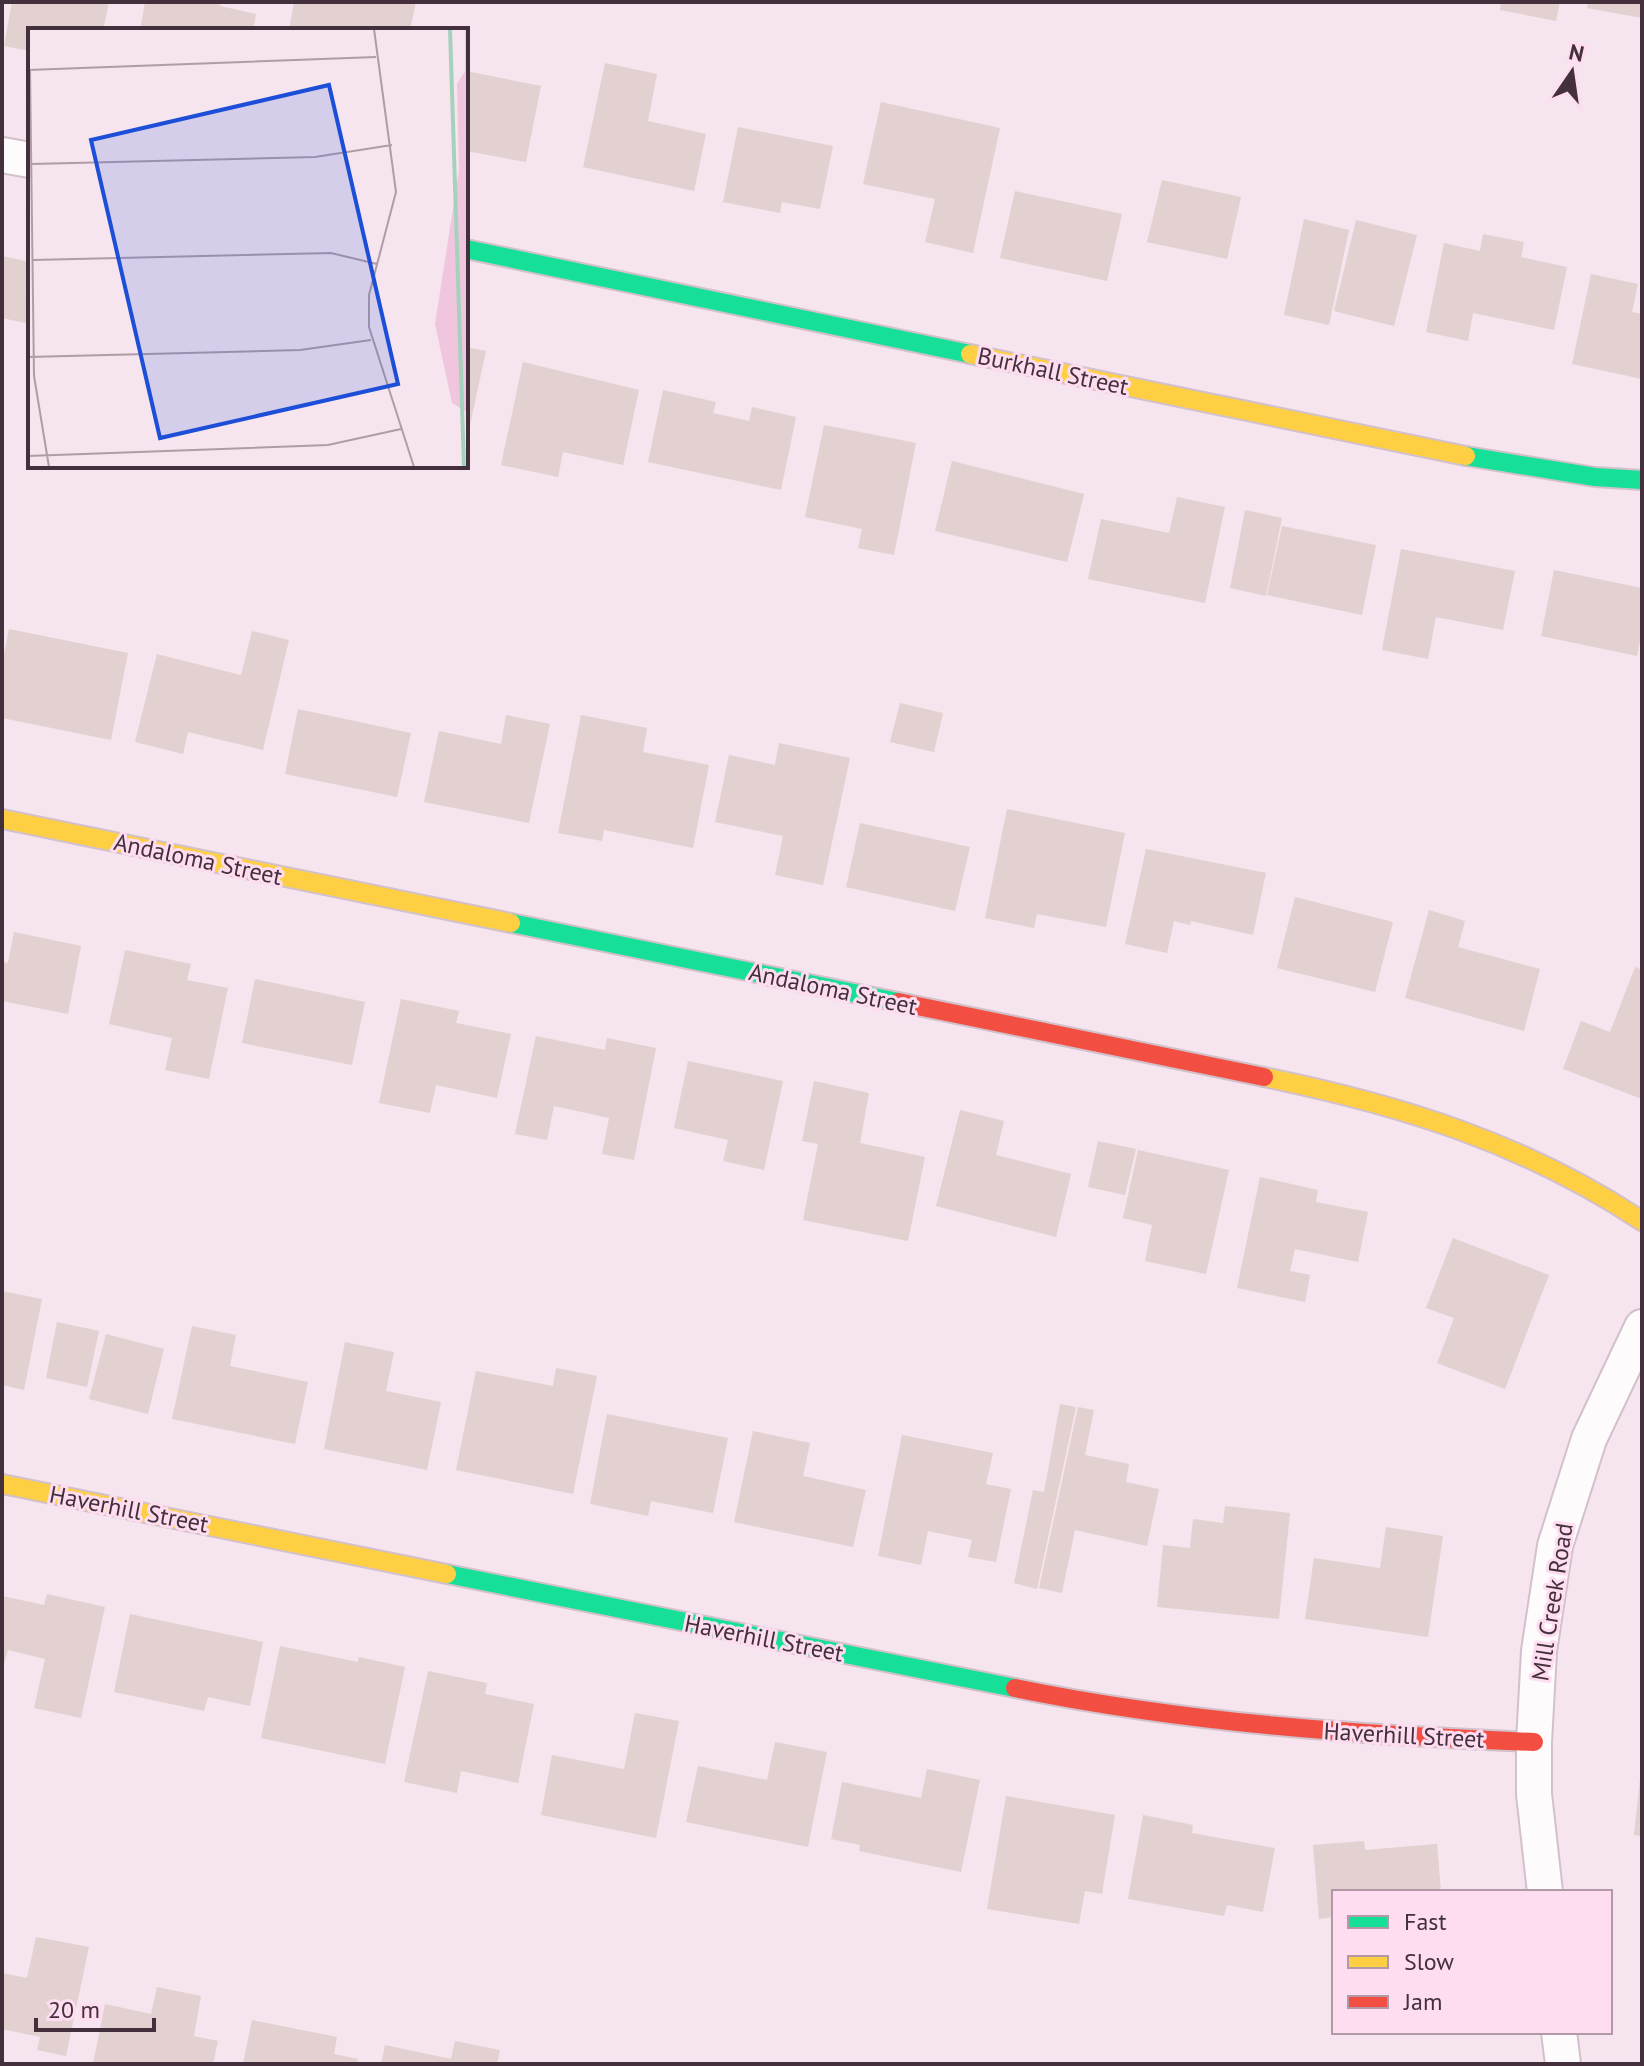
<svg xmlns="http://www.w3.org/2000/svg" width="1644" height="2066" font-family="'PT Sans',sans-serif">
<rect width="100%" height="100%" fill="#f6e4ee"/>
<path fill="#e3d0d0" d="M12,2H109L103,30H30V51L4,46Z
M145,2H221L220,6L256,14L253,30H140Z
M294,2H416L410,30H289Z
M1501,2H1560L1556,21L1500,10Z
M1588,2H1642V18L1587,8Z
M605,63L657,74L648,121L706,134L694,191L583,167Z
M466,71L541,86L526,162L466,151Z
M881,102L1000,128L973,253L925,242L935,199L863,184Z
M738,127L833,146L820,209L782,202L780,213L723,202Z
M1162,180L1241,197L1227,259L1147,242Z
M1015,191L1122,214L1107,281L1000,258Z
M1304,219L1349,230L1329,325L1284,315Z
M1356,220L1417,235L1394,326L1334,311Z
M1483,234L1524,242L1521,257L1567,267L1554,330L1473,313L1468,341L1426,332L1444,243L1480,251Z
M2,256L30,262V324L2,318Z
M1591,274L1638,284L1632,312L1642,314V379L1572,364Z
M466,347L486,351L470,425L466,424Z
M523,362L639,390L623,465L563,452L558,477L501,465Z
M663,390L716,402L713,413L749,421L752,407L796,417L781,490L648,462Z
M824,425L916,443L894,555L858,548L862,529L805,517Z
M952,461L1084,494L1067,562L935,531Z
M1177,497L1225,507L1205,603L1088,579L1101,519L1169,533Z
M1245,510L1282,518L1266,596L1230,588Z
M1282,526L1376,545L1362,615L1267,595Z
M1401,549L1515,571L1503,630L1436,617L1428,659L1382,650Z
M1554,570L1642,588V630L1637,656L1541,636Z
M9,629L128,653L111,740L2,718V665Z
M252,631L289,640L263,750L188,732L183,754L135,742L157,654L241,675Z
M900,703L943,713L934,752L890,742Z
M298,709L411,733L397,797L285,774Z
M506,715L550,724L529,823L424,802L439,731L501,744Z
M581,715L647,728L643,752L709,765L693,848L604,830L602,841L558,833Z
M779,743L850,758L823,885L775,875L783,836L715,822L729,755L775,765Z
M1007,809L1125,833L1106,927L1037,914L1034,928L985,918Z
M860,823L970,847L955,911L846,887Z
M1146,849L1266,873L1253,935L1191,921L1190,925L1174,921L1167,953L1125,944Z
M1295,897L1393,922L1375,992L1277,968Z
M1429,910L1465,921L1458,947L1540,969L1524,1031L1405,998Z
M14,932L81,946L68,1014L2,1001V961L8,963Z
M125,950L191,964L187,980L228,988L209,1079L165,1070L172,1038L109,1024Z
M1635,967L1642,970V1099L1563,1069L1581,1021L1610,1032Z
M255,979L365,1002L352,1065L242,1043Z
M401,999L459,1011L456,1023L511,1034L497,1098L436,1085L430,1113L379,1103Z
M536,1036L605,1050L607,1038L656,1048L634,1160L602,1154L609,1118L554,1106L547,1140L515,1134Z
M688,1061L783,1081L764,1170L723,1161L728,1140L674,1128Z
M814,1081L869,1093L860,1143L925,1157L908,1241L803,1220L818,1144L802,1141Z
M960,1110L1004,1121L996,1155L1071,1174L1056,1237L936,1206Z
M1098,1141L1136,1149L1125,1195L1088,1187Z
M1138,1150L1229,1170L1206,1274L1145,1261L1152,1225L1123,1218Z
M1260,1177L1318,1190L1316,1202L1368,1212L1358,1262L1295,1249L1290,1271L1310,1275L1305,1302L1237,1288Z
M1453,1238L1549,1275L1505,1389L1437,1363L1454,1318L1426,1308Z
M2,1291L42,1299L24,1390L2,1385Z
M57,1322L99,1331L87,1387L46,1378Z
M192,1326L236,1335L230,1366L308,1382L295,1444L172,1419Z
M106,1334L164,1349L148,1414L89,1399Z
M345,1342L394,1352L386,1391L441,1402L427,1470L324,1449Z
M556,1368L597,1376L573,1494L456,1470L476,1371L553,1386Z
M1060,1404L1076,1407L1037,1589L1014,1583L1033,1490L1044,1492Z
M1078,1407L1094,1410L1085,1455L1129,1464L1126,1482L1159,1489L1147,1546L1075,1530L1062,1593L1039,1588Z
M607,1414L728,1438L713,1513L651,1501L648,1516L590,1504Z
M753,1431L810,1443L803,1476L866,1490L853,1547L734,1522Z
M902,1435L993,1453L986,1484L1011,1489L996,1562L968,1557L972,1540L928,1531L921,1565L878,1556Z
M1225,1506L1290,1513L1279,1619L1157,1607L1163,1545L1190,1548L1193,1519L1223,1523Z
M1386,1527L1443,1536L1428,1637L1305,1619L1314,1558L1380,1568Z
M47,1594L105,1607L81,1718L34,1708L45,1659L8,1650L2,1671V1596L44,1605Z
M130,1614L263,1642L250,1706L208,1697L204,1711L114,1692Z
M280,1646L358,1662L359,1657L405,1667L385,1764L261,1738Z
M428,1671L487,1683L485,1694L534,1704L518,1783L461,1771L457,1793L404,1782Z
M635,1713L679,1721L656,1838L541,1815L552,1755L624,1769Z
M775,1742L827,1752L808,1847L686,1822L698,1766L767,1780Z
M927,1769L980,1780L961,1872L859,1851L860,1845L831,1839L842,1782L921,1798Z
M1640,1779H1642V1836L1634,1835Z
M1006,1796L1115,1815L1102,1894L1085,1891L1079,1924L987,1909Z
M1143,1815L1193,1825L1192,1833L1275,1848L1263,1912L1227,1905L1224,1916L1128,1899Z
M1364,1841L1365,1850L1437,1844L1441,1892H1334V1917L1319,1919L1313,1845Z
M36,1937L89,1947L66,2056L37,2050L40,2037L2,2029V1973L27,1978Z
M157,1987L201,1996L194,2036L218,2041L213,2064H93L105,2004L151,2014Z
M252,2020L337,2037L334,2054L358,2059L357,2064H243Z
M455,2041L500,2050L497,2064H381L385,2045L451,2059Z"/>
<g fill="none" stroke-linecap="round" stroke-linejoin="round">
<defs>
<path id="street" d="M2,155L30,160
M1545,1892L1534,1794V1742L1539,1651L1555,1546L1589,1439L1642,1327
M1559,2032L1563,2064"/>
<path id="fast" d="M466,249L970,354
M1466,456L1595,477L1642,480
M511,923L898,1002
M447,1574L1015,1688"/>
<path id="slow" d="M970,354L1466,456
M2,819L511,923
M1264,1077C1401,1105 1524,1143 1642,1221
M2,1484L447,1574"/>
<path id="jam" d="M898,1002L1264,1077
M1015,1688C1186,1723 1359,1735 1534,1742"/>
</defs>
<use href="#street" stroke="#d2c0ca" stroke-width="38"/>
<use href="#fast" stroke="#d2c0ca" stroke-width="22"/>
<use href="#slow" stroke="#d2c0ca" stroke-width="22"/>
<use href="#jam" stroke="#d2c0ca" stroke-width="22"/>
<use href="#street" stroke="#fefbfc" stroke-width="34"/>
<use href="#fast" stroke="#16e098" stroke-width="18"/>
<use href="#slow" stroke="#ffcf43" stroke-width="18"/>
<use href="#jam" stroke="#f24e42" stroke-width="18"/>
</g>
<g text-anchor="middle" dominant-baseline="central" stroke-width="6" stroke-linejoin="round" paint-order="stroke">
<g font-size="24" fill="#44303c" stroke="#fdddef">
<text transform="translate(1053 371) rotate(12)">Burkhall Street</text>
<text transform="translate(198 859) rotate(12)">Andaloma Street</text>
<text transform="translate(833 989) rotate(12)">Andaloma Street</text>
<text transform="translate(129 1509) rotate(11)">Haverhill Street</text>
<text transform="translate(1552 1602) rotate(-81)">Mill Creek Road</text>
<text transform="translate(764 1638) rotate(11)">Haverhill Street</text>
<text transform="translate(1404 1735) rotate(3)">Haverhill Street</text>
</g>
</g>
<g transform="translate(28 28)">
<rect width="440" height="440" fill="#f6e4ee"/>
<path d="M437,1H440V385L424,375L407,296L431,142L429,56L437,43Z" fill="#efc6de"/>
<path fill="none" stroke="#a5d2bd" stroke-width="4" d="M422,1L436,439"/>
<path fill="none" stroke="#af9ca7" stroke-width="2" d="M346,1L368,164L341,267V299L386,439M0,42L348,29M2,42L6,348L21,439M4,136L287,129L364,117M5,232L303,225L349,236M0,329L272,322L343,312M0,428L300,417L373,401"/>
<path fill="#1d4ed8" fill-opacity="0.15" stroke="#1d4ed8" stroke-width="4" d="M301,57L370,356L132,410L63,112Z"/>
<rect width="440" height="440" fill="none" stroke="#44303c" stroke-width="4"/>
</g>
<rect width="1644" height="2066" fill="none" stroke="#44303c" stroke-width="8"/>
<rect x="1332" y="1890" width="280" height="144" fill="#fdddef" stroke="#b398a7" stroke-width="2"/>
<rect x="1348" y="1916" width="40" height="12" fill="#16e098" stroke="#b398a7" stroke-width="2"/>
<text x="1404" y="1930" font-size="24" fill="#44303c">Fast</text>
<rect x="1348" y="1956" width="40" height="12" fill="#ffcf43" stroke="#b398a7" stroke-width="2"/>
<text x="1404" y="1970" font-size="24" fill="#44303c">Slow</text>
<rect x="1348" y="1996" width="40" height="12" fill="#f24e42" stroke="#b398a7" stroke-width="2"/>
<text x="1404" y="2010" font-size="24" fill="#44303c">Jam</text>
<g transform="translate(1572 72) rotate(13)" stroke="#fdddef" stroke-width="6" paint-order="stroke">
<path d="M0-6L14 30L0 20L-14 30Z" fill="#44303c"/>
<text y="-12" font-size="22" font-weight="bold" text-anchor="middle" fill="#44303c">N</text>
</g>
<path d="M36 2018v12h118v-12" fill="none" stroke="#44303c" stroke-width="4"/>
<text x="48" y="2018" font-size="24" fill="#44303c" stroke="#fdddef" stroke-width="6" paint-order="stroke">20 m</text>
</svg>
